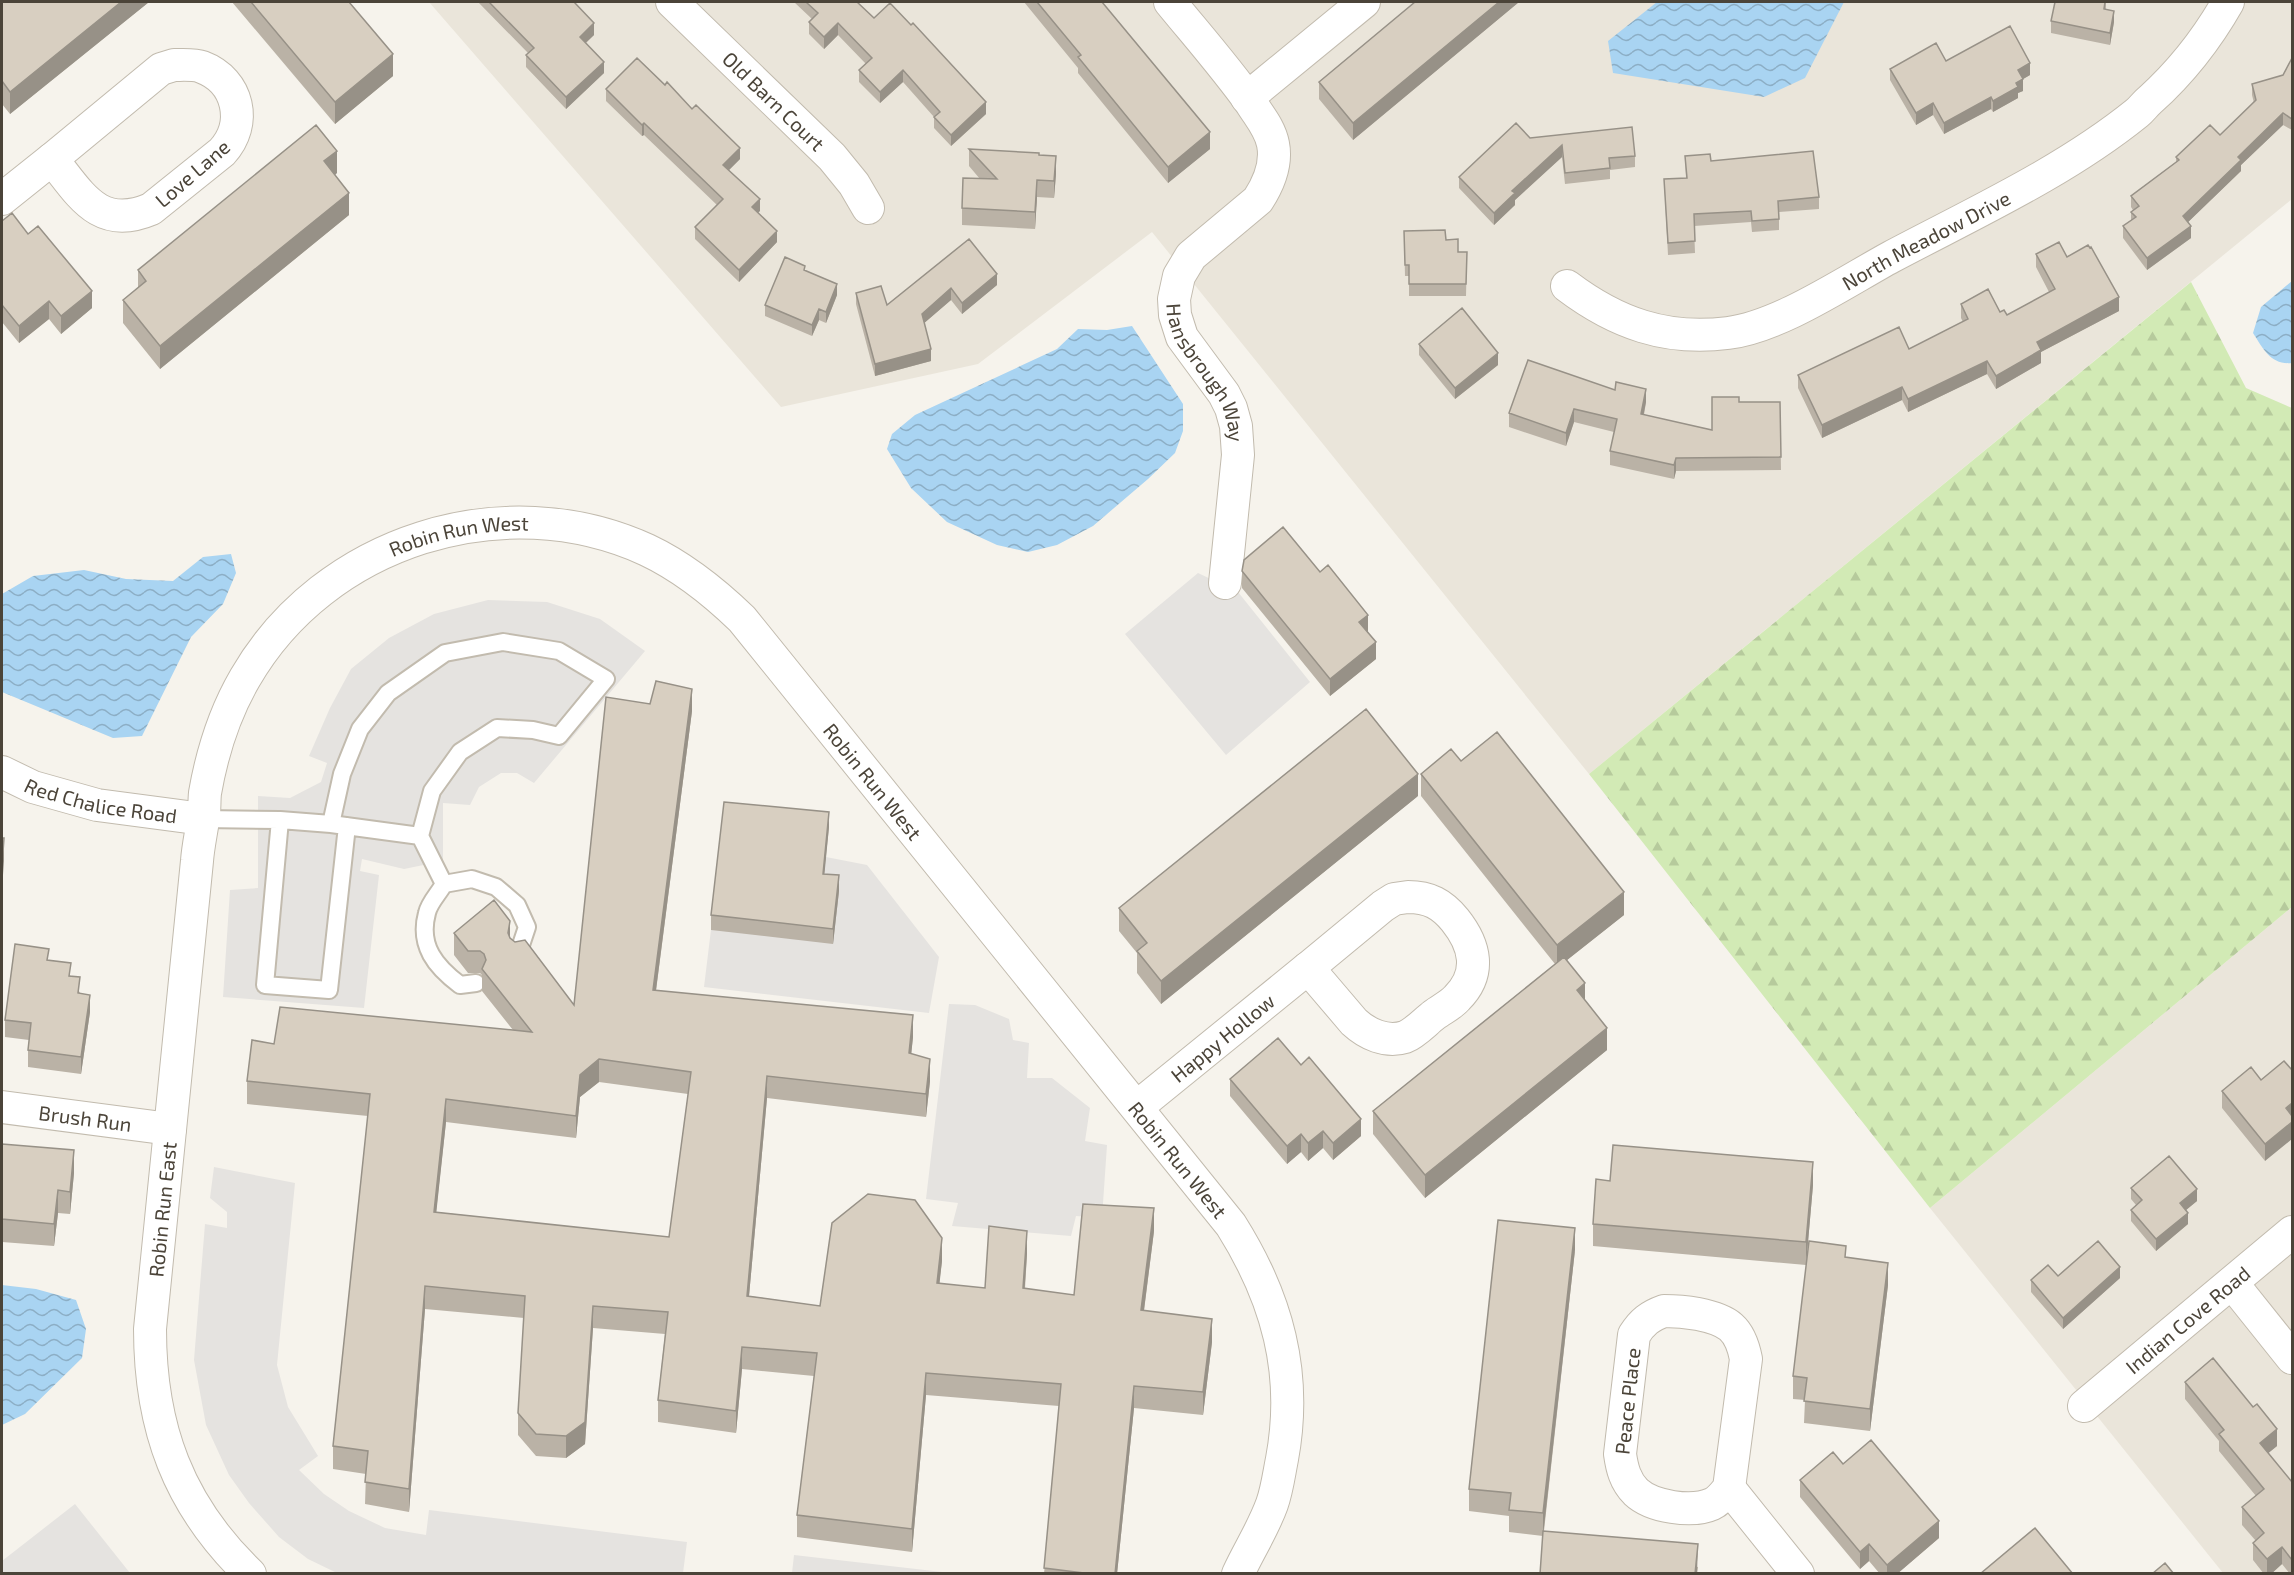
<svg xmlns="http://www.w3.org/2000/svg" width="2294" height="1575" font-family="'Exo 2',sans-serif">
<defs>
<pattern id="forest-firs" width="22" height="20" patternUnits="userSpaceOnUse" patternTransform="scale(1.5)"><rect width="22" height="20" fill="#d2eab5"/><path d="M5 1l3.5 6h-7zM16 11l3.5 6h-7z" fill="#b6ca9c"/></pattern>
<pattern id="water-waves" width="16" height="10" patternUnits="userSpaceOnUse" patternTransform="scale(1.5)"><rect width="16" height="10" fill="#a9d4f2"/><path d="M0 5q4-4 8 0t8 0" fill="none" stroke="#8caec5"/></pattern>
</defs>
<rect width="100%" height="100%" fill="#f6f3ec"/>
<path fill="#eae5da" d="M429,2H2292V199L1589,774L1152,232L978,364L781,407Z
M2292,907V1573H2223L1930,1208Z"/>
<path fill="url(#forest-firs)" d="M2191,282L2246,388L2292,408V907L1930,1208L1589,774Z"/>
<path fill="#e5e3e0" d="M1198,573L1238,592L1310,682L1226,755L1125,634Z
M488,600L547,602L600,619L645,651L534,783L517,773H501L479,787L470,805L443,803V861L404,869L362,859L360,871L379,875L364,1008L223,997L230,890L258,888V796L290,798L321,782L327,763L309,756L330,708L351,669L389,638L434,614Z
M721,848L826,857L867,865L939,957L929,1013L704,987Z
M949,1004L975,1005L1009,1019L1013,1040L1029,1043L1027,1078H1052L1090,1108L1085,1141L1107,1145L1102,1218L1076,1216L1071,1236L952,1226L958,1203L926,1199Z
M214,1167L295,1183L277,1365L288,1407L318,1456L299,1470L324,1494L349,1511L385,1528L426,1535L429,1510L687,1542L683,1573H337L308,1559L279,1537L249,1503L229,1475L206,1425L194,1360L205,1224L227,1228V1212L210,1198Z
M75,1504L130,1573H2V1561Z
M794,1555L951,1573H792Z"/>
<path fill="url(#water-waves)" d="M1657,2H1844L1805,78L1764,97L1613,73L1608,41Z
M2292,281V363C2271,365 2264,350 2253,333L2261,307Z
M1132,326L1183,404V431L1175,453L1148,479L1093,526L1057,545L1028,552L997,545L947,522L911,488L887,449L892,434L915,415L1057,349L1078,329L1107,330Z
M231,554L236,573L223,604L191,637L142,736L113,738L2,692V594L33,576L84,570L126,579L173,581L203,557Z
M2,1285L36,1289L76,1300L86,1329L82,1358L25,1414L2,1425Z"/>
<g fill="none" stroke-linecap="round" stroke-linejoin="round">
<defs>
<path id="lane" d="M503,642L559,651L606,679L559,736L533,730L497,728L460,752L432,791L420,836L331,824L342,774L360,729L388,693L445,653Z
M203,819L280,820
M331,824L280,820L265,985L329,990L347,826
M420,836L444,884
M476,983L460,985C436,967 418,946 427,913C429,903 439,893 444,884L472,879L496,887L517,905L527,927L518,954"/>
<g id="street">
<path id="s1" d="M672,2L832,157L854,184L868,208"/>
<path id="s2" d="M1170,2C1197,35 1226,68 1251,103C1259,116 1270,128 1273,144C1277,164 1269,183 1258,200L1191,256L1179,276L1174,299L1175,315L1182,337L1224,394L1231,408L1236,426L1238,455L1225,583"/>
<path d="M174,65C183,65 194,64 202,67C239,81 248,124 222,152L151,209C99,231 81,195 52,159L161,69Z"/>
<path d="M1247,98L1364,2"/>
<path d="M2,199L52,159"/>
<path id="s3" d="M1567,286C1616,323 1666,341 1728,333C1779,327 1845,282 1891,257C1974,213 2064,172 2137,113C2142,109 2145,104 2150,100C2181,72 2207,39 2228,2"/>
<path id="s4" d="M2,772L33,787L97,805L203,819"/>
<path d="M1408,897C1429,897 1442,904 1455,920C1475,945 1482,973 1457,998C1451,1005 1442,1009 1434,1015C1426,1021 1415,1033 1405,1037C1386,1043 1367,1034 1354,1022L1308,968L1383,906L1394,899Z"/>
<path id="s5" d="M2,1107L170,1129"/>
<path id="s6" d="M1137,1107L1308,968"/>
<path d="M2232,1283L2292,1358"/>
<path d="M1664,1311C1676,1311 1687,1312 1698,1314C1728,1320 1740,1328 1746,1359L1729,1488C1724,1494 1719,1501 1712,1504C1692,1513 1652,1507 1636,1492C1625,1481 1622,1468 1620,1454L1634,1335C1642,1322 1650,1316 1664,1311Z"/>
<path id="s7" d="M2084,1406L2292,1232"/>
<path d="M1729,1488L1798,1574"/>
<path id="s8" d="M250,1574C178,1505 150,1427 150,1329L197,861C198,847 201,834 203,820C205,812 204,802 205,793C212,753 224,714 245,678C324,541 503,484 647,550C683,567 713,591 742,619L1231,1225C1277,1298 1298,1373 1282,1459C1279,1474 1277,1490 1272,1504C1263,1529 1249,1550 1238,1574"/>
</g>
</defs>
<use href="#lane" stroke="#c2bbae" stroke-width="20"/>
<use href="#street" stroke="#c2bbae" stroke-width="34"/>
<use href="#lane" stroke="#fff" stroke-width="16"/>
<use href="#street" stroke="#fff" stroke-width="32"/>
</g>
<path fill="#bab2a6" fill-rule="evenodd" d="M2,2H149L10,114L2,104Z
M232,2H349L393,76L335,124Z
M478,2H574L594,35L586,43L604,73L566,109L526,67V55L528,53Z
M794,2H857L874,18L986,114L951,146L934,128V117L903,82L880,103L859,82V70L866,64L838,35L824,49L809,34V22L812,19Z
M1024,2H1102L1210,149L1168,183L1078,73V68Z
M1415,2H1519L1353,140L1319,99V82Z
M2106,2V9L2114,22L2110,45L2051,33V21Z
M2292,58V130L2283,125L2241,165V171L2188,222L2191,238L2147,270L2123,238V226L2131,220V212L2133,210L2131,207V196L2176,162V157L2220,135L2254,103L2252,95V84L2283,75Z
M1946,61L2030,75L2023,79V91L2018,93V98L1993,112L1991,109L1944,134L1933,115L1916,125L1890,80V69Z
M606,89L740,159L729,170L760,211L758,212L777,242L739,282L695,239V227L717,205L644,135L642,136L606,101Z
M1530,138L1635,156V167L1610,170V179L1565,184L1562,157L1515,200V205L1494,225L1459,188V177Z
M969,149L1039,155L1056,174L1054,198L1037,197L1035,229L962,225V208L980,179L969,166Z
M1685,156L1711,161L1819,197V209L1779,212V230L1752,232L1751,222L1694,226L1695,253L1668,255L1664,179L1686,178Z
M337,173L335,175L349,215L160,369L123,323V300L138,288V270Z
M2,221L28,234L92,308L61,334L49,319L19,343L2,322Z
M1404,231L1446,240L1458,252H1467L1466,296H1409V276H1405Z
M969,239L997,285L962,314L951,300L924,323L931,361L875,376L856,304V293L887,305Z
M2036,254L2067,257L2119,311L2041,352V363L1996,389L1987,374L1908,412L1902,400L1822,438L1798,388V375L1909,349L1963,322L1961,318V304L2000,312L2007,315L2049,292L2036,267Z
M805,270L837,295L826,323L819,320L812,336L765,316V305Z
M1419,344L1498,365L1455,399L1419,355Z
M1646,402L1644,415L1712,430L1739,402H1780L1781,470L1676,471L1674,479L1610,465V451L1614,432L1574,422L1566,446L1509,427V413Z
M1242,571L1368,632L1376,659L1330,696L1242,588Z
M650,704L692,711L656,991L913,1037L911,1054L930,1081L926,1117L767,1098L749,1296L820,1306L942,1261L939,1284L985,1288L1027,1254L1025,1289L1074,1295L1154,1231L1144,1311L1212,1342L1203,1415L1134,1408L1117,1574H1044L1059,1406L926,1395L912,1552L797,1537V1515L814,1376L742,1369L736,1433L658,1422V1400L665,1334L593,1328L585,1444L566,1458L536,1456L518,1435V1413L524,1318L425,1309L409,1512L365,1504L366,1474L333,1469V1446L368,1116L247,1104V1081L274,1044L513,1030L482,991V975L480,973H468L454,955V933L510,938L574,1005ZM599,1082L688,1094L669,1237L436,1212L446,1122L576,1138L580,1097Z
M1461,761L1624,915L1567,960L1607,1050L1425,1198L1373,1134V1111L1555,964L1421,796V774Z
M1418,796L1161,1004L1137,973V953L1119,931V908Z
M829,827L824,874L839,891L833,944L711,930V915Z
M49,960L71,976L90,1012L81,1074L28,1067V1050L29,1040L5,1037V1020Z
M2292,1070L2265,1161L2222,1108V1091Z
M1230,1079L1361,1136L1333,1160L1323,1148L1308,1161L1301,1152L1287,1164L1230,1096Z
M2,1144L74,1173L70,1214L58,1213L54,1246L2,1242Z
M1610,1181L1813,1185L1806,1265L1593,1246V1224Z
M2131,1188L2197,1201L2186,1210L2188,1224L2156,1251L2131,1221V1210L2136,1205L2131,1199Z
M1575,1250L1544,1531L1698,1567L1697,1574H1540L1543,1536L1509,1532V1516L1469,1511V1489Z
M1846,1257L1888,1285L1870,1431L1804,1423L1805,1400L1793,1399V1376Z
M2058,1276L2120,1278L2063,1329L2031,1292V1280Z
M2185,1382L2277,1446L2268,1453L2292,1482V1574H2290L2282,1564L2271,1574H2264L2253,1560V1543L2256,1541L2242,1525V1507L2256,1496L2219,1451V1441L2185,1399Z
M1843,1464L1939,1538L1897,1574H1880L1869,1561L1860,1569L1800,1497V1480Z"/>
<path fill="#979187" d="M121,2H149L10,114V92Z
M1499,2H1519L1353,140V123Z
M2114,11V22L2110,45V33Z
M594,23V35L580,48V37Z
M838,23V35L824,49V37Z
M393,54V76L335,124V102Z
M604,62V73L566,109V97Z
M2030,63V75L2018,82V70Z
M903,70V82L880,103V92Z
M2023,79V91L2018,93V98L1993,112V101L2016,83Z
M1991,97V109L1944,134V123Z
M986,102V114L951,146V135Z
M1933,103V115L1916,125V113Z
M2283,113V125L2241,165V171L2183,227V216L2238,157Z
M644,123V135L642,136V125Z
M1210,132V149L1168,183V167Z
M1562,145V157L1515,200V205L1494,225V213L1512,191Z
M740,148V159L723,176V165Z
M337,151V173L324,184V161Z
M1056,156V174L1054,198V181Z
M1037,180V197L1035,229V212Z
M349,193V215L160,369V346Z
M760,199V211L752,218V207Z
M2191,226V238L2147,270V258Z
M777,231V242L739,282V270Z
M997,274V285L962,314V303Z
M837,284V295L826,323V312Z
M951,288V300L922,325V314Z
M92,291V308L61,334V316Z
M2119,297V311L2041,352V363L1996,389V376L2037,342Z
M49,301V319L19,343V326Z
M819,309V320L812,336V325Z
M931,349V361L875,376V364Z
M1498,353V365L1455,399V388Z
M1987,361V374L1908,412V399Z
M1902,387V400L1822,438V425Z
M1646,389V402L1641,427V414Z
M1574,409V422L1566,446V433Z
M1676,458V471L1674,479V465Z
M1368,615V632L1359,639V622Z
M1376,642V659L1330,696V679Z
M692,689V711L653,1013V990Z
M1418,774V796L1161,1004V981Z
M829,812V827L823,889V874Z
M4,838V861L2,889V866Z
M839,875V891L833,944V929Z
M1624,892V915L1557,968V945Z
M510,921V944L508,933Z
M1585,983V1006L1577,990Z
M90,995V1012L81,1074V1057Z
M913,1015V1037L909,1076V1053Z
M1607,1028V1050L1425,1198V1175Z
M599,1059V1082L580,1097L576,1138V1116L580,1075Z
M930,1059V1081L926,1117V1094Z
M767,1076V1098L747,1318V1296Z
M446,1099V1122L434,1234V1212Z
M2292,1103V1120L2286,1108Z
M1361,1119V1136L1333,1160V1143Z
M2292,1122V1139L2265,1161V1144Z
M1323,1131V1148L1308,1161V1143Z
M1301,1134V1152L1287,1164V1146Z
M74,1150V1173L70,1214V1192Z
M1813,1162V1185L1806,1265V1242Z
M2197,1189V1201L2180,1215V1203Z
M58,1190V1213L54,1246V1224Z
M1154,1208V1231L1141,1333V1310Z
M2188,1213V1224L2156,1251V1239Z
M1575,1228V1250L1543,1536V1513Z
M1027,1231V1254L1023,1311V1288Z
M942,1238V1261L937,1306V1283Z
M1888,1263V1285L1870,1431V1409Z
M2120,1267V1278L2063,1329V1318Z
M425,1286V1309L409,1512V1489Z
M593,1306V1328L585,1444L566,1458V1436Z
M1212,1319V1342L1203,1415V1392Z
M742,1347V1369L736,1433V1411Z
M926,1373V1395L912,1552V1529Z
M1134,1386V1408L1117,1574H1115Z
M2277,1429V1446L2260,1460V1443Z
M1939,1521V1538L1897,1574H1887V1565Z
M1698,1544L1697,1574H1695Z
M1869,1544V1561L1860,1569V1552Z
M2282,1547V1564L2271,1574H2267V1559Z"/>
<path fill="#d8cfc1" stroke="#979187" stroke-width="1.5" fill-rule="evenodd" d="M2,2H121L10,92L2,81Z
M251,2H349L393,54L335,102Z
M489,2H574L594,23L580,37L604,62L566,97L526,55L534,48Z
M806,2H857L874,18L890,3L911,25L913,23L986,102L951,135L934,117L940,112L903,70L880,92L859,70L872,58L838,23L824,37L809,22L818,13Z
M1037,2H1102L1210,132L1168,167L1078,57L1081,55Z
M1415,2H1499L1353,123L1319,82Z
M2055,2H2105L2104,9L2114,11L2110,33L2051,21Z
M2010,26L2030,63L2018,70L2023,79L2016,83L2018,87L1993,101L1991,97L1944,123L1933,103L1916,113L1890,69L1936,43L1946,61Z
M637,58L665,85L667,82L692,109L696,105L740,148L723,165L760,199L752,207L777,231L739,270L695,227L723,199L644,123L642,125L606,89Z
M2292,58V119L2283,113L2238,157L2241,160L2183,216L2191,226L2147,258L2123,226L2136,217L2131,212L2139,206L2131,196L2179,160L2176,157L2210,125L2220,135L2256,100L2252,84L2283,75Z
M1516,123L1530,138L1632,127L1635,156L1609,158L1610,168L1565,173L1562,145L1512,191L1515,193L1494,213L1459,177Z
M316,125L337,151L324,161L349,193L160,346L123,300L146,281L138,270Z
M969,149L1039,153V155L1056,156L1054,181L1037,180L1035,212L962,208L963,178L997,179Z
M1813,151L1819,197L1778,201L1779,219L1752,221L1751,211L1694,214L1695,241L1668,243L1664,179L1687,178L1685,156L1710,154L1711,161Z
M12,213L28,234L38,226L92,291L61,316L49,301L19,326L2,305V221Z
M1445,230L1446,240L1458,239V252H1467L1466,284H1409V265H1405L1404,231Z
M969,239L997,274L962,303L951,288L922,314L931,349L875,364L856,293L881,286L887,305Z
M2059,242L2067,257L2088,245L2090,248L2091,247L2119,297L2037,342L2041,350L1996,376L1987,361L1908,399L1902,387L1822,425L1798,375L1899,327L1909,349L1968,319L1961,304L1988,289L2000,312L2004,310L2007,315L2055,289L2036,254Z
M785,257L805,266L804,270L837,284L826,312L819,309L812,325L765,305Z
M1462,308L1498,353L1455,388L1419,344Z
M1528,360L1615,390L1616,382L1646,389L1641,414L1712,430V397H1739V402H1780L1781,457L1676,458L1674,465L1610,451L1617,419L1574,409L1566,433L1509,413Z
M1283,527L1320,572L1328,565L1368,615L1359,622L1376,642L1330,679L1242,571L1244,560Z
M656,681L692,689L653,990L913,1015L909,1053L930,1059L926,1094L767,1076L747,1296L820,1306L832,1223L868,1194L915,1200L942,1238L937,1283L985,1288L989,1226L1027,1231L1023,1288L1074,1295L1083,1204L1154,1208L1141,1310L1212,1319L1203,1392L1134,1386L1115,1574H1092L1044,1568L1061,1384L926,1373L912,1529L797,1515L817,1353L742,1347L736,1411L658,1400L668,1312L593,1306L585,1422L566,1436L536,1434L518,1413L525,1296L425,1286L409,1489L365,1482L368,1451L333,1446L370,1094L247,1081L252,1040L274,1044L280,1007L532,1032L482,969L486,960L484,954L480,951H468L454,933L494,900L510,921L508,933L510,938L515,942L525,940L574,1005L606,697L650,704ZM599,1059L691,1072L669,1237L434,1212L446,1099L576,1116L580,1075Z
M1366,709L1418,774L1161,981L1137,951L1147,943L1119,908Z
M1497,732L1624,892L1557,945L1421,774L1451,749L1461,761Z
M724,802L829,812L823,874L839,875L833,929L711,915Z
M2,838H4L2,866Z
M15,944L49,949L47,960L71,963L69,976L80,977L78,993L90,995L81,1057L28,1050L31,1023L5,1020Z
M1564,957L1585,983L1577,990L1607,1028L1425,1175L1373,1111Z
M1278,1038L1301,1065L1309,1057L1361,1119L1333,1143L1323,1131L1308,1143L1301,1134L1287,1146L1230,1079Z
M2284,1061L2292,1070V1103L2286,1108L2292,1116V1122L2265,1144L2222,1091L2251,1067L2261,1080Z
M2,1144L74,1150L70,1192L58,1190L54,1224L2,1219Z
M1613,1145L1813,1162L1806,1242L1593,1224L1596,1179L1610,1181Z
M2169,1156L2197,1189L2180,1203L2188,1213L2156,1239L2131,1210L2142,1200L2131,1188Z
M1498,1220L1575,1228L1543,1513L1509,1510L1511,1493L1469,1489Z
M1809,1241L1846,1246L1845,1257L1888,1263L1870,1409L1804,1401L1807,1378L1793,1376Z
M2098,1241L2120,1267L2063,1318L2031,1280L2048,1265L2058,1276Z
M2213,1358L2253,1407L2257,1404L2277,1429L2260,1443L2292,1482V1560L2282,1547L2267,1559L2253,1543L2264,1533L2242,1507L2264,1489L2219,1434L2224,1430L2185,1382Z
M1871,1440L1939,1521L1887,1565L1869,1544L1860,1552L1800,1480L1833,1452L1843,1464Z
M2035,1528L2073,1574H1980Z
M1543,1531L1698,1544L1695,1574H1540Z
M2165,1563L2174,1574H2152Z"/>
<g text-anchor="middle" dominant-baseline="central" stroke-width="4.5" stroke-linejoin="round" paint-order="stroke">
<g font-size="20" fill="#4b4439" stroke="#fff">
<text stroke="none"><textPath href="#s1" startOffset="142">Old Barn Court</textPath></text>
<text transform="translate(192 173) rotate(-41)">Love Lane</text>
<text stroke="none"><textPath href="#s3" startOffset="392">North Meadow Drive</textPath></text>
<text stroke="none"><textPath href="#s2" startOffset="452">Hansbrough Way</textPath></text>
<text stroke="none"><textPath href="#s8" startOffset="1202">Robin Run West</textPath></text>
<text stroke="none"><textPath href="#s8" startOffset="1722">Robin Run West</textPath></text>
<text stroke="none"><textPath href="#s4" startOffset="104">Red Chalice Road</textPath></text>
<text stroke="none"><textPath href="#s6" startOffset="110">Happy Hollow</textPath></text>
<text stroke="none"><textPath href="#s5" startOffset="84">Brush Run</textPath></text>
<text stroke="none"><textPath href="#s8" startOffset="2208">Robin Run West</textPath></text>
<text stroke="none"><textPath href="#s8" startOffset="393">Robin Run East</textPath></text>
<text stroke="none"><textPath href="#s7" startOffset="135">Indian Cove Road</textPath></text>
<text transform="translate(1627 1401) rotate(-84)">Peace Place</text>
</g>
</g>
<rect width="2294" height="1575" fill="none" stroke="#4b4439" stroke-width="6"/>
</svg>
